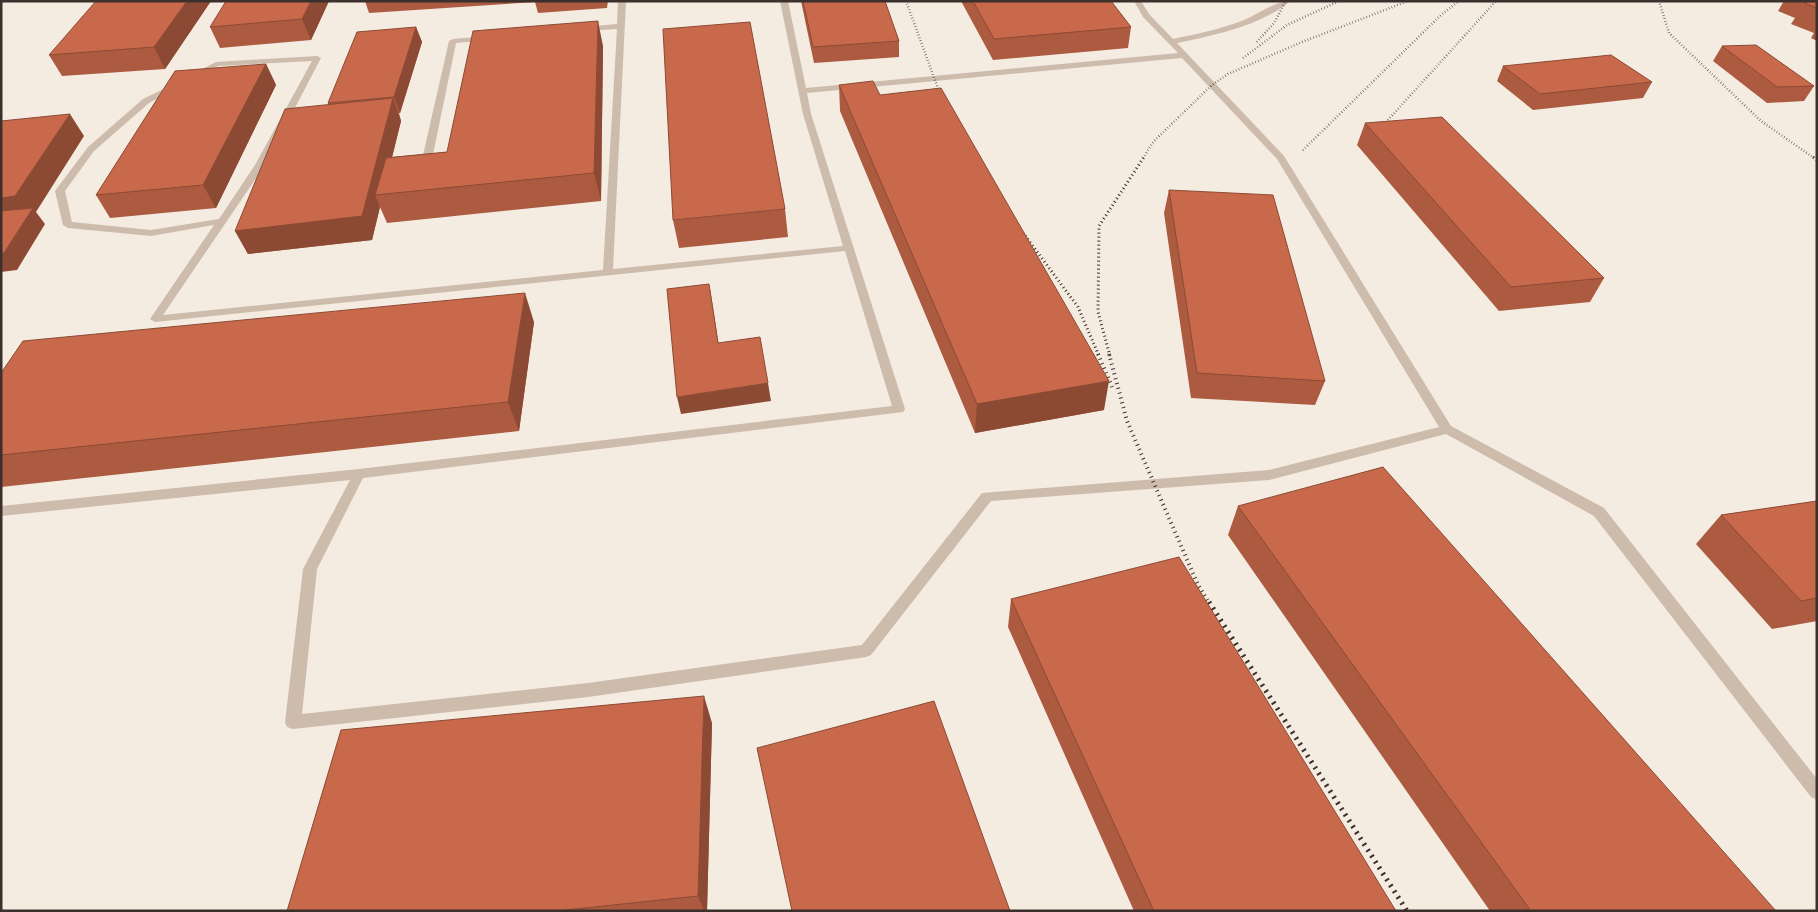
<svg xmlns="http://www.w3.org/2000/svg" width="1818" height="912" font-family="Inter,sans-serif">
<rect width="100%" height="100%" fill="#f4ebe1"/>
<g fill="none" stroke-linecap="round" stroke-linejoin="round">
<path fill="#cdbbac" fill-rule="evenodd" d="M618,1H626L613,269L843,246L803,114L780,1H788L806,88L1178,53L1143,17L1134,1H1141L1149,14L1173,39C1197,34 1221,29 1244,20C1259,14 1275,1 1290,1C1263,25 1212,36 1177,43L1284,156L1451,426L1604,508L1817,779V800L1811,797L1594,516L1446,434L1269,480L991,501L871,655L866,657L588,697L293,729L287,727L285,722L303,569L350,480L1,516V506L359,469L892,406L845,251L155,322L150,319L214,225L151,236L68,228L63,225L55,191L88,147L143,99L176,83H179V87L149,103L94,151L65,191L72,222L151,230L219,219L255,165L312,61L218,66L196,78L189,76L216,62L317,56L321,58L265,165L163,315L603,270L617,29L583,31L579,29L583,27L617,24ZM1182,58L1277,159L1439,427L1269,470L982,493L862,645L588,683L302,714L317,569L363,478L903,412L905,409L811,114L807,93Z
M488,36H491V40L456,43L431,164L426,167L423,166L421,164L449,41L453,39Z"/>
<path stroke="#3b302b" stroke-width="2.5" stroke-dasharray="0.5 2.5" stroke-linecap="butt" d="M906,1L943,102
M1659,1L1669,33L1761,121L1814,158
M1257,42L1274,23L1286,1
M1243,58L1287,25L1339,1
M1388,120L1496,1
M1303,150L1441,15L1459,1
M1143,158L1154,141L1212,85L1228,74L1302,42L1408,1"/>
<path stroke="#3b302b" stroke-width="3" stroke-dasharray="1 3" stroke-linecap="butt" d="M1813,157L1817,160
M1018,226L1078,307L1099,356
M1110,356L1098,312L1099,226L1144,157"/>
<path stroke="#3b302b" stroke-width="4" stroke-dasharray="1 4" stroke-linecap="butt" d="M1098,354L1112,387
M1109,354L1127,421L1198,585L1209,603"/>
<path stroke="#3b302b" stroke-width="5" stroke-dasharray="2 5" stroke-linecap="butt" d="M1209,602L1407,911"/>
</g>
<path fill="#ac5a40" d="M211,1L165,69L62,76L49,55Z
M329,1L311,40L220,48L210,27Z
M365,1H608L607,8L538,13L535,2L369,13Z
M801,1H885L899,41V57L814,63Z
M961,1H1111L1131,27L1128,48L993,60Z
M1784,1H1817V41L1811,38L1814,33L1791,24L1795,18L1778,11Z
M416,27L422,42L400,113H399L401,121L392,157L447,152L603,46L601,201L387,223L380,207L372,240L248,254L235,231L328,105V103Z
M1722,46L1814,86L1804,101L1767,103L1713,61Z
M266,64L276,85L216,208L110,218L96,195Z
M1503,66L1652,82L1643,98L1533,110L1497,81Z
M839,85L880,95L1104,410L975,433L840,111Z
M1365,123L1604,278L1590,302L1499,311L1357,145Z
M1169,190L1325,381L1315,405L1191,398L1164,213Z
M785,209L788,237L679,248L673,220Z
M534,322L519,431L1,487V373Z
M1817,501V621L1772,629L1696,544L1721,515Z
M1238,506L1776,911H1490L1228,535Z
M1011,599L1396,911H1134L1008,627Z
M712,723L707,911H287Z"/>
<path fill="#8c4a34" d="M187,1H211L165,69L154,47Z
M311,1H329L311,40L302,19Z
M598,21L603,46L601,201L594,173Z
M416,27L422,42L400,113L394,97Z
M266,64L276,85L216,208L203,185Z
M393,98L401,121L383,194L375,195L380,207L372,240L248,254L235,231Z
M70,114L84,136L36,212L45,224L17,270L1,272V198Z
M709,284L712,301L721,360L718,343Z
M525,293L534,322L519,431L508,402Z
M1109,381L1104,410L975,433L977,404Z
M768,383L771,401L681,414L677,397Z
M704,696L712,723L707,911H704L698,896Z"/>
<path fill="#c8694b" stroke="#8c4a34" d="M96,1H187L154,47L49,55Z
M226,1H311L302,19L210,27Z
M803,1H885L899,41L813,47Z
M973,1H1111L1131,27L994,39Z
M1811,1H1817V8L1804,3Z
M598,21L594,173L375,195L386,158L447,152L473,31Z
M750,22L785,209L673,220L663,29Z
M416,27L394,97L328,103L357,32Z
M1756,45L1814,86L1777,87L1722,46Z
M1611,55L1652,82L1540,94L1503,66Z
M266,64L203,185L96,195L175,71Z
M873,81L880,95L941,88L1109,381L977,404L839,85Z
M393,98L362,216L235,231L285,109Z
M70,114L15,196L1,198V121Z
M1442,117L1604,278L1511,287L1365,123Z
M1169,190L1273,195L1325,381L1197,373Z
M33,208L4,253L1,254V211Z
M709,284L718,343L760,337L768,383L677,397L667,289Z
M525,293L508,402L1,455V373L23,341Z
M1383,467L1776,911H1531L1238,506Z
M1817,501V598L1801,601L1721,515Z
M1179,557L1396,911H1154L1011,599Z
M704,696L698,896L556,911H287L341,730Z
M934,701L1010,911H792L757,748Z"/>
<rect width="1818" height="912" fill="none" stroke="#3b302b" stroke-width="5"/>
</svg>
